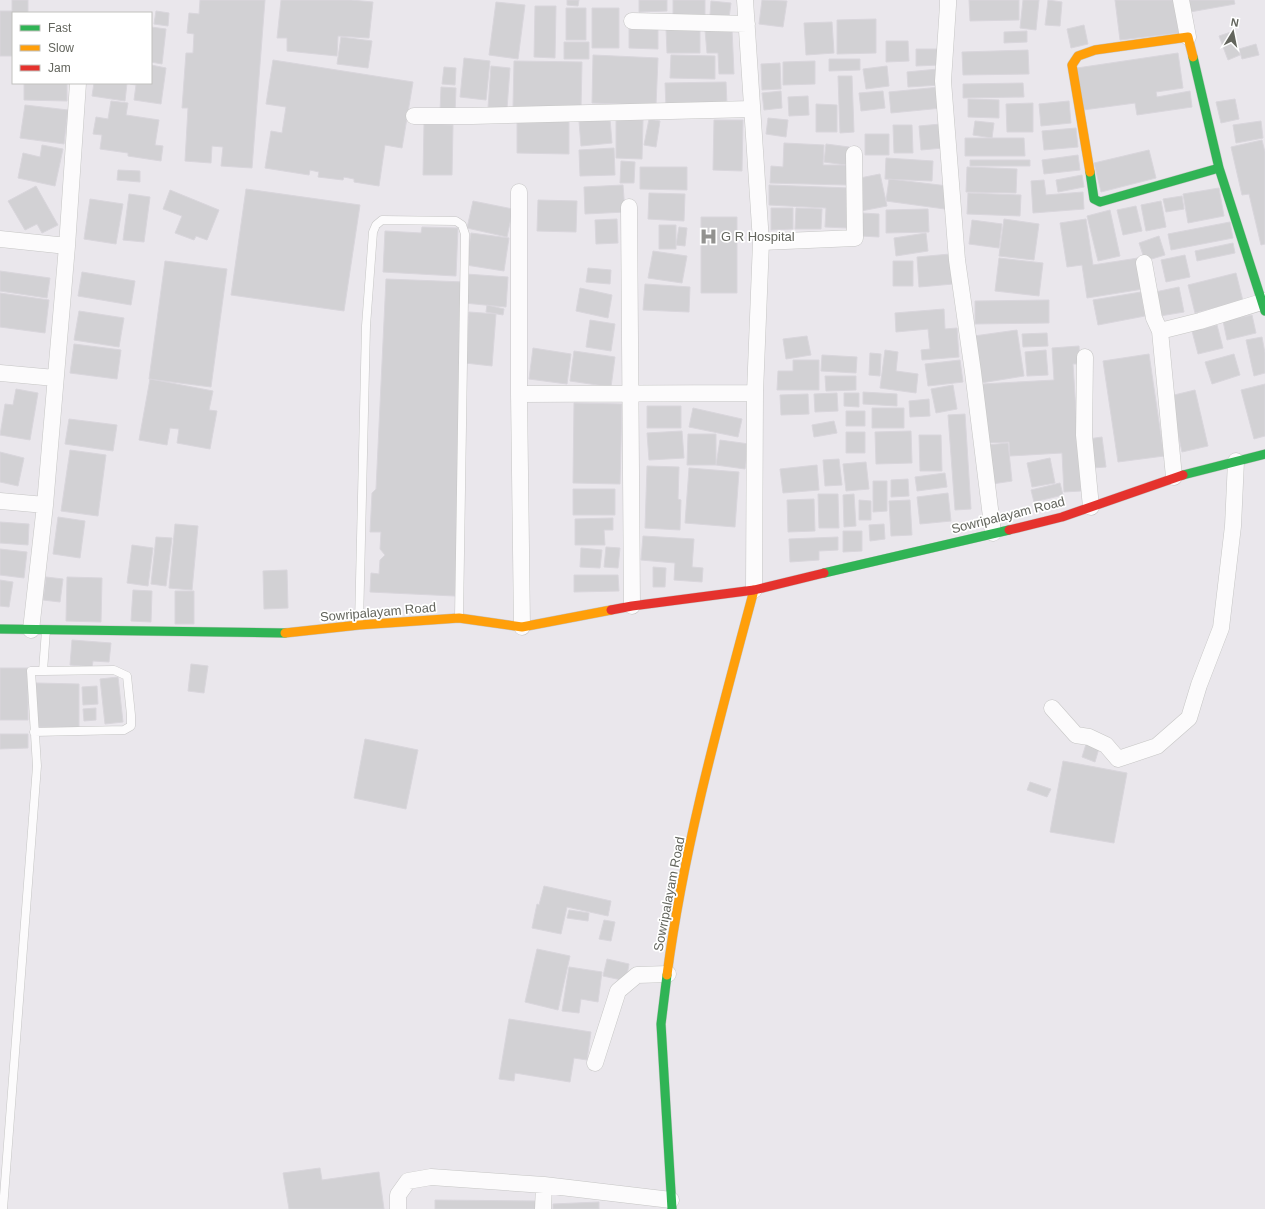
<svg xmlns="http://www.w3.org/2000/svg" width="1265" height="1209" font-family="Helvetica,sans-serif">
<rect width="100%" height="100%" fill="#eae7ec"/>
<path fill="#d2d1d4" stroke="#d9d6dc" d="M12,0H28V13H13V56H0V11H12Z
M200,0H265L252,168L221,166L223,147L212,146L211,163L185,161L188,108H182L186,53H193L194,34L187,33L189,13L199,14Z
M281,0H351L373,2L369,38L338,36L337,56L287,51V38H277Z
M567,0H579L578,6L567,5Z
M639,0H667V11L639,12Z
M673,0H705V18H673Z
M762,0L787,1L783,27L759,24Z
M969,0H1019V20L970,21Z
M1023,0H1039L1036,30L1020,28Z
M1048,0L1062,2L1060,26L1045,25Z
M1115,0H1174L1179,33L1120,40Z
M1188,0H1234L1235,4L1190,12Z
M711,1L731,3L729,18L710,15Z
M496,2L525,5L518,59L489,55Z
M535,6H556L555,58L534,57Z
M566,8H586V40H566Z
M592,8H619V48H592Z
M156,11L169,13L168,26L154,24Z
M876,19V53L837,54V20Z
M832,22L834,53L806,55L804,23Z
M1084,25L1088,44L1071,48L1067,29Z
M151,27L166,29L162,64L151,62Z
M666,28H700V53H667Z
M629,29H658V49L629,48Z
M732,29L734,74H719L718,53H707L705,30Z
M1027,31V42L1004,43V32Z
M1231,32L1240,55L1228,60L1219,36Z
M341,37L372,41L368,68L337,64Z
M886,41H908L909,61L886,62Z
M564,42H589V59H564Z
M1256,44L1259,55L1242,59L1239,49Z
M916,49H938L939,65L916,66Z
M1028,50L1029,74L963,75L962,52Z
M1178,53L1183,88L1156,92L1157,97L1190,91L1192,107L1137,115L1135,103L1083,110L1077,68Z
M593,55L658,58L656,105L592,103Z
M671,55L715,56V79L670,78Z
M464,58L490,61L486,100L460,97Z
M829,59H860V70L829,71Z
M273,60L413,82L402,148L385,145L379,186L354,182V179L344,177L343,180L318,177L319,172L310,170L309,175L265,168L271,131L282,133L286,107L266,104Z
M514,61L582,62L581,109L513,108Z
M815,61V84L783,85V62Z
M780,63L781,89L762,90L761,64Z
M151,65L166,68L161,104L134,100L136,85L130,84V83H151Z
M491,66L510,68L507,109L488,108Z
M887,66L889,86L866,89L863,69Z
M444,67L456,68L455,85L442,84Z
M938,69L940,85L908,87L907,72Z
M838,76H852L854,132L840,133Z
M726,82L727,105L666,107L665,83Z
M24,83H67V101L24,100Z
M94,83H127L125,101L92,96Z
M1023,83L1024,97L963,98V84Z
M441,87L456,88L455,113L440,112Z
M940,87L942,108L891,113L889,92Z
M781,91L782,108L764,110L762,93Z
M883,91L885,108L861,111L859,93Z
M808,96L809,115L789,116L788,97Z
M968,99L999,100V118L968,117Z
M1235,99L1239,119L1221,123L1216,102Z
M111,101L128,103L126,115L159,120L155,145L163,146L161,161L128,156V153L100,149L102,135L93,134L96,117L108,119Z
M1069,101L1071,123L1041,126L1039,104Z
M1033,103V132H1007L1006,104Z
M816,104L837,105V132H816Z
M25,105L68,110L64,144L20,138Z
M517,117L569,118V154L517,153Z
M768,118L788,120L786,137L766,134Z
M610,119L612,143L581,146L579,121Z
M649,119L660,121L656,147L644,145Z
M616,120H643L642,159L616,158Z
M714,120H743L742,171L713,170Z
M975,121L994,123L992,138L973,135Z
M1261,121L1263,138L1236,143L1233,125Z
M424,124L453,125L452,175H423Z
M941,124L943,148L921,150L919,126Z
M893,125H912L913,153H894Z
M1076,128L1078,147L1044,150L1042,131Z
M865,134H889V155H865Z
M965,138H1024L1025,156H965Z
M1262,140L1265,152V244L1261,245L1249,194L1242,195L1231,147Z
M784,143L824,145L823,165H847V185L770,183L771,166L783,167Z
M826,144L849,147L846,165L824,162Z
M42,145L63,149L55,186L18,178L23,153L40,157Z
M614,148L615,175L580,176L579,150Z
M1149,150L1156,178L1101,192L1094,163Z
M1078,155L1080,170L1044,174L1042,160Z
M886,158L933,161L932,181L885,179Z
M970,160H1030V166H970Z
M621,161L635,162L634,183H620Z
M640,167H687V190L640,189Z
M967,167L1017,169L1016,193L966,192Z
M118,170L140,171V182L117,180Z
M880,174L887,206L861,211L855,179Z
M1082,175L1084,187L1058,192L1056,180Z
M889,179L948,186L945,209L886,201Z
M1044,180L1046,195L1083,192L1084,209L1033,213L1031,181Z
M623,185L625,212L585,214L584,187Z
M769,185L849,188L848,228L825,227L826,208L769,205Z
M36,186L58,225L42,233L37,224L25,230L8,201Z
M1219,188L1224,216L1188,223L1183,194Z
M246,189L360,205L344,311L231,295Z
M170,190L219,210L207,240L196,236L194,240L175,233L182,216L163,209Z
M649,193L685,194L684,221L648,219Z
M968,193L1021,195L1020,216L967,214Z
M129,194L150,197L144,242L123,240Z
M1182,196L1184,209L1166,212L1163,199Z
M90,199L123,204L116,244L84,239Z
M538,200L577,201L576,232L537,231Z
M473,201L513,209L507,237L467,228Z
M1161,201L1166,227L1146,231L1141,205Z
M1136,206L1142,231L1123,235L1117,210Z
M771,208H793V229L771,230Z
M796,208L822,209L821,229H795Z
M928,209L929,232L886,233V210Z
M1110,210L1120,256L1098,261L1087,216Z
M861,213L879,214V237L861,236Z
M701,217H737V293H701Z
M617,219L618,243L596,244L595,220Z
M1004,219L1039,224L1034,260L999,256Z
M1086,219L1093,265L1138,258L1143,289L1087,298L1082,265L1067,267L1060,223Z
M972,220L1002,224L999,248L969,244Z
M1230,222L1233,238L1171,250L1168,234Z
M659,225H676V249H659Z
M422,227L458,228L456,276L383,272L385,231L421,233Z
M679,227L687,228L685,246L676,245Z
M471,233L509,238L504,271L466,265Z
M926,233L928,251L896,256L894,238Z
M1159,236L1165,255L1145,261L1139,243Z
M1233,243L1235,253L1197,261L1195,251Z
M653,251L687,256L682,283L648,278Z
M950,254L953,284L919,287L917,257Z
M1185,255L1190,277L1166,282L1161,260Z
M999,258L1043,263L1039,296L995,291Z
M165,261L227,269L211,387L149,379Z
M893,261H913V286H893Z
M588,268L611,270L610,284L586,282Z
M0,271L50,278L47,298L0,291Z
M82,272L135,281L131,305L78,296Z
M1236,273L1243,301L1195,313L1188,285Z
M466,274L508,277L506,307L464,303Z
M386,279L464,282L459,505L455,596L370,592L371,573L379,574L380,560L385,555L380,549L381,532H370L372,493L376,489Z
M645,284L690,287L689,312L643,310Z
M1179,287L1184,312L1160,316L1155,292Z
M580,288L612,295L608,318L576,311Z
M1141,292L1145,316L1098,325L1093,300Z
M0,293L49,300L45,333L0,327Z
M1049,300V323L975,324V301Z
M487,305L504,309L503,315L486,312Z
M944,309L945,329L957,328L959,357L922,360L921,350L930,349L928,329L896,332L895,313Z
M79,311L124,318L119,347L74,340Z
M469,312L496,314L492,366L465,363Z
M1252,315L1256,333L1227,340L1223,321Z
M590,320L615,324L611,351L586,347Z
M1217,325L1223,348L1198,354L1192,331Z
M1017,330L1024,376L981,383L974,336Z
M1047,333L1048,346L1023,347L1022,334Z
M807,336L811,355L786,359L783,339Z
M1262,337L1265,353V373L1254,376L1246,340Z
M74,344L121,350L117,379L70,373Z
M1079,346L1080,364H1073L1081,491L1064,492L1062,453L1010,456L1009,442L986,443L982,384L1054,380L1052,348Z
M533,348L571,354L567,384L529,379Z
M885,350L898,352L896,371L918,374L916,393L880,388Z
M1046,350L1048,375L1027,376L1025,352Z
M574,351L615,357L611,387L570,381Z
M870,353L881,354L880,376L869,375Z
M1149,354L1164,456L1118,462L1103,361Z
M1234,354L1240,375L1212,384L1205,362Z
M822,355L857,357L856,373L821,371Z
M793,360H819V390H777L778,371H793Z
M960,360L963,382L928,386L925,364Z
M825,376H856V390L826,391Z
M150,379L213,391L209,410L217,411L210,449L177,443L179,429L170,428L167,445L139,440Z
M1265,384V436L1254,439L1241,390Z
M953,385L957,409L936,413L931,389Z
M16,389L38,393L30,440L0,435L5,404L13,405Z
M1195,390L1208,446L1182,452L1170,396Z
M863,392L897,394V406L863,404Z
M837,393L838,411L815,412L814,394Z
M844,393H859V407L844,406Z
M808,394L809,414L781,415L780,395Z
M929,399L930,416L910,417L909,401Z
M574,403L622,404L620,484L573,483Z
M647,406H681V428H647Z
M693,408L742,419L738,437L689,427Z
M872,408H904V428H872Z
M846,411H865V426H846Z
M965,414L971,509L955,510L948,415Z
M69,419L117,425L113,451L65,444Z
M834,421L837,433L814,437L812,425Z
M682,431L684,458L649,460L647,433Z
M911,431L912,463L876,464L875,432Z
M846,432H865V453H846Z
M688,434H716V465H687Z
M919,435H941L942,471H920Z
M1102,437L1106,467L1092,468L1088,439Z
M720,440L749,444L745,469L716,465Z
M1008,443L1012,481L992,484L987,445Z
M70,450L106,455L98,516L61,511Z
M0,452L24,458L18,486L0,482Z
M1050,458L1055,483L1032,487L1027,463Z
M839,459L842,485L825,486L823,460Z
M866,462L869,489L846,491L843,464Z
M817,465L819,490L783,493L780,469Z
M647,466L679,467L678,499L681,500L680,530L645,528Z
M689,468L739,472L735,527L685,523Z
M945,473L947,487L917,491L915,477Z
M908,479L909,496L891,497V480Z
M873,481H887V511L873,512Z
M1060,483L1063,495L1034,502L1031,490Z
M573,489H615V515H573Z
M948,493L951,521L920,524L917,497Z
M818,494H838L839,528H819Z
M854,494L856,526L844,527L843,495Z
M814,499L815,531L788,532L787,500Z
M859,500L871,501V520H859Z
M910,500L912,535L891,536L889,501Z
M58,517L85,521L80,558L53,554Z
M613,518V530H604L605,545H575V519Z
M0,522L29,524L28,545L0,543Z
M175,524L198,526L192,590L169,588Z
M884,524L885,539L870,541L869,525Z
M843,531H862V551L843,552Z
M643,536L694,539L692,567L703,568L702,582L674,580L675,563L641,560Z
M156,537L172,538L166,586L151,584Z
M838,537V550L819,551V560L790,562L789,539Z
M132,545L153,548L148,586L127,583Z
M606,547L620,548L618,568L604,567Z
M581,548L602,550L600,568L580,567Z
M0,549L27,552L24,578L0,575Z
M653,567L666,568L665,587H653Z
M287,570L288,608L264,609L263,571Z
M574,575H618L619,591L574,592Z
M46,577L63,579L60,602L43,600Z
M67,577L102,578L101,622L66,621Z
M0,580L13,582L9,607L0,606Z
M133,590L152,591L151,622L131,621Z
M175,591H194V624H175Z
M72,640L111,643L109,662L93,661L92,667L70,665Z
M191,664L208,666L204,693L188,691Z
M0,668H28V720H0Z
M118,677L123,722L105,724L100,679Z
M36,683L79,684V728L36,727Z
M97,686L98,704L83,705L82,687Z
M96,708V720L84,721L83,709Z
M0,734H28V748L0,749Z
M365,739L418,750L406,809L354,798Z
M1087,741L1100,745L1095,762L1082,757Z
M1063,761L1127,773L1114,843L1050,832Z
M1030,782L1051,789L1047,797L1027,790Z
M544,886L611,901L608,916L567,907L561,934L532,928L537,904L539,905Z
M569,910L589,913L588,921L567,918Z
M604,920L615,922L611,941L599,939Z
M537,949L570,956L558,1010L525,1002Z
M607,959L629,964L626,981L603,976Z
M569,967L602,972L598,1002L581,999L579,1013L562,1011Z
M509,1019L591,1032L587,1060L574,1058L570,1082L515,1073L514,1081L499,1079Z
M320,1168L322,1180L379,1172L384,1209H289L283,1173Z
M435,1200L537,1201V1209H435Z
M599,1202V1209H553V1204Z"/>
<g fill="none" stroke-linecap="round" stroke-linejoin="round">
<defs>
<path id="lane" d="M359,624L366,326L373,232L376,225L382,220L456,221L462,225L465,234L459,617
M34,732L124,730L131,726V715L127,676L114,670L43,671
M3,1209L37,766L31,671H43L46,630"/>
<path id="street" d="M745,0L761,242L755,393L754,590
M948,0V5L943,81L957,260L973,372L993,533
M1181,0L1188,37
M632,21L747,24
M414,116H472L752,109
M629,207L632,606
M0,239L67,246L78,83
M761,242L855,238L854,154
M1144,263L1154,318L1160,331L1200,321L1265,301
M1160,331L1174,477
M1085,357L1084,435L1091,507
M0,373L55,378
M519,394V192
M0,501L45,505
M522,627L519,394L755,393
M31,630L45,505L67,246
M1052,708L1076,735L1089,737L1106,745L1118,759L1157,746L1189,718L1199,685L1221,628L1233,526L1236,461
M595,1063L618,991L637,975L668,974
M398,1209V1195L408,1181L431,1177L544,1185L671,1200
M543,1209L544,1185"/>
<path id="fast" d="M1193,57L1219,168L1265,311
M1090,172L1094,199L1100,202L1219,168
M1183,475L1265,454
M824,573L1009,530
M0,629L285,633
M667,975L661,1024L672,1209"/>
<path id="slow" d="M1090,172L1072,65L1078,56L1095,50L1188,37L1193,57
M285,633L359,625L459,618L522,627L611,610
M667,975C684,845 720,717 754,590"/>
<path id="jam" d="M1009,530L1062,517L1183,475
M611,610L632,606L754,590L824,573"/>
</defs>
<use href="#lane" stroke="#c6c6c5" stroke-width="9"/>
<use href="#street" stroke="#c6c6c5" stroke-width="17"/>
<use href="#fast" stroke="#c6c5c5" stroke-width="10"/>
<use href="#slow" stroke="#c6c5c5" stroke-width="10"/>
<use href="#jam" stroke="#c6c5c5" stroke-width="10"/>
<use href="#lane" stroke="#fcfbfc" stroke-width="8"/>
<use href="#street" stroke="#fcfbfc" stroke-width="16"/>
<use href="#fast" stroke="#30b455" stroke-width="9"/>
<use href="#slow" stroke="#ff9f0a" stroke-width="9"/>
<use href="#jam" stroke="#e5322d" stroke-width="9"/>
</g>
<defs>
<symbol id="hospital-bare" viewBox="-9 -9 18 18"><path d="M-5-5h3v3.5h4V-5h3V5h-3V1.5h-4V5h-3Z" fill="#92928f" stroke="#fff" stroke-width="2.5" paint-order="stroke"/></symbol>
</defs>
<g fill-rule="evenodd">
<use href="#hospital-bare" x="696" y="224" width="25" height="25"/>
</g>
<g text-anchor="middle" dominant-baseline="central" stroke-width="3.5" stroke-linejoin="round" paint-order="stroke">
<g font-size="13" fill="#63655d" stroke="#fff" text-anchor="start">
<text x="721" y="236">G R Hospital</text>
</g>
<g font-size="13" fill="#63655d" stroke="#fff">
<text transform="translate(1008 515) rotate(-14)">Sowripalayam Road</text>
<text transform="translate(378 612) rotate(-5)">Sowripalayam Road</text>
<text transform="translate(669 894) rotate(-79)">Sowripalayam Road</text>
</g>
</g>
<rect x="12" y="12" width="140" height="72" fill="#ffffff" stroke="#c1c1be"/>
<rect x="20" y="25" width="20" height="6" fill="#30b455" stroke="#c1c1be"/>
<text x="48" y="32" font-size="12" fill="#63655d">Fast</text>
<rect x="20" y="45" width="20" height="6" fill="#ff9f0a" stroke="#c1c1be"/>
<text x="48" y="52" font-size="12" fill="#63655d">Slow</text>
<rect x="20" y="65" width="20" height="6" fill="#e5322d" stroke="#c1c1be"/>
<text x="48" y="72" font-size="12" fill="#63655d">Jam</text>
<g transform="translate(1233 32) rotate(10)" stroke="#ffffff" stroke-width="3" paint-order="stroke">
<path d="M0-3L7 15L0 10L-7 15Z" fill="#63655d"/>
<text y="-6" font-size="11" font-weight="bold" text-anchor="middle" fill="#63655d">N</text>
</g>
</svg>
